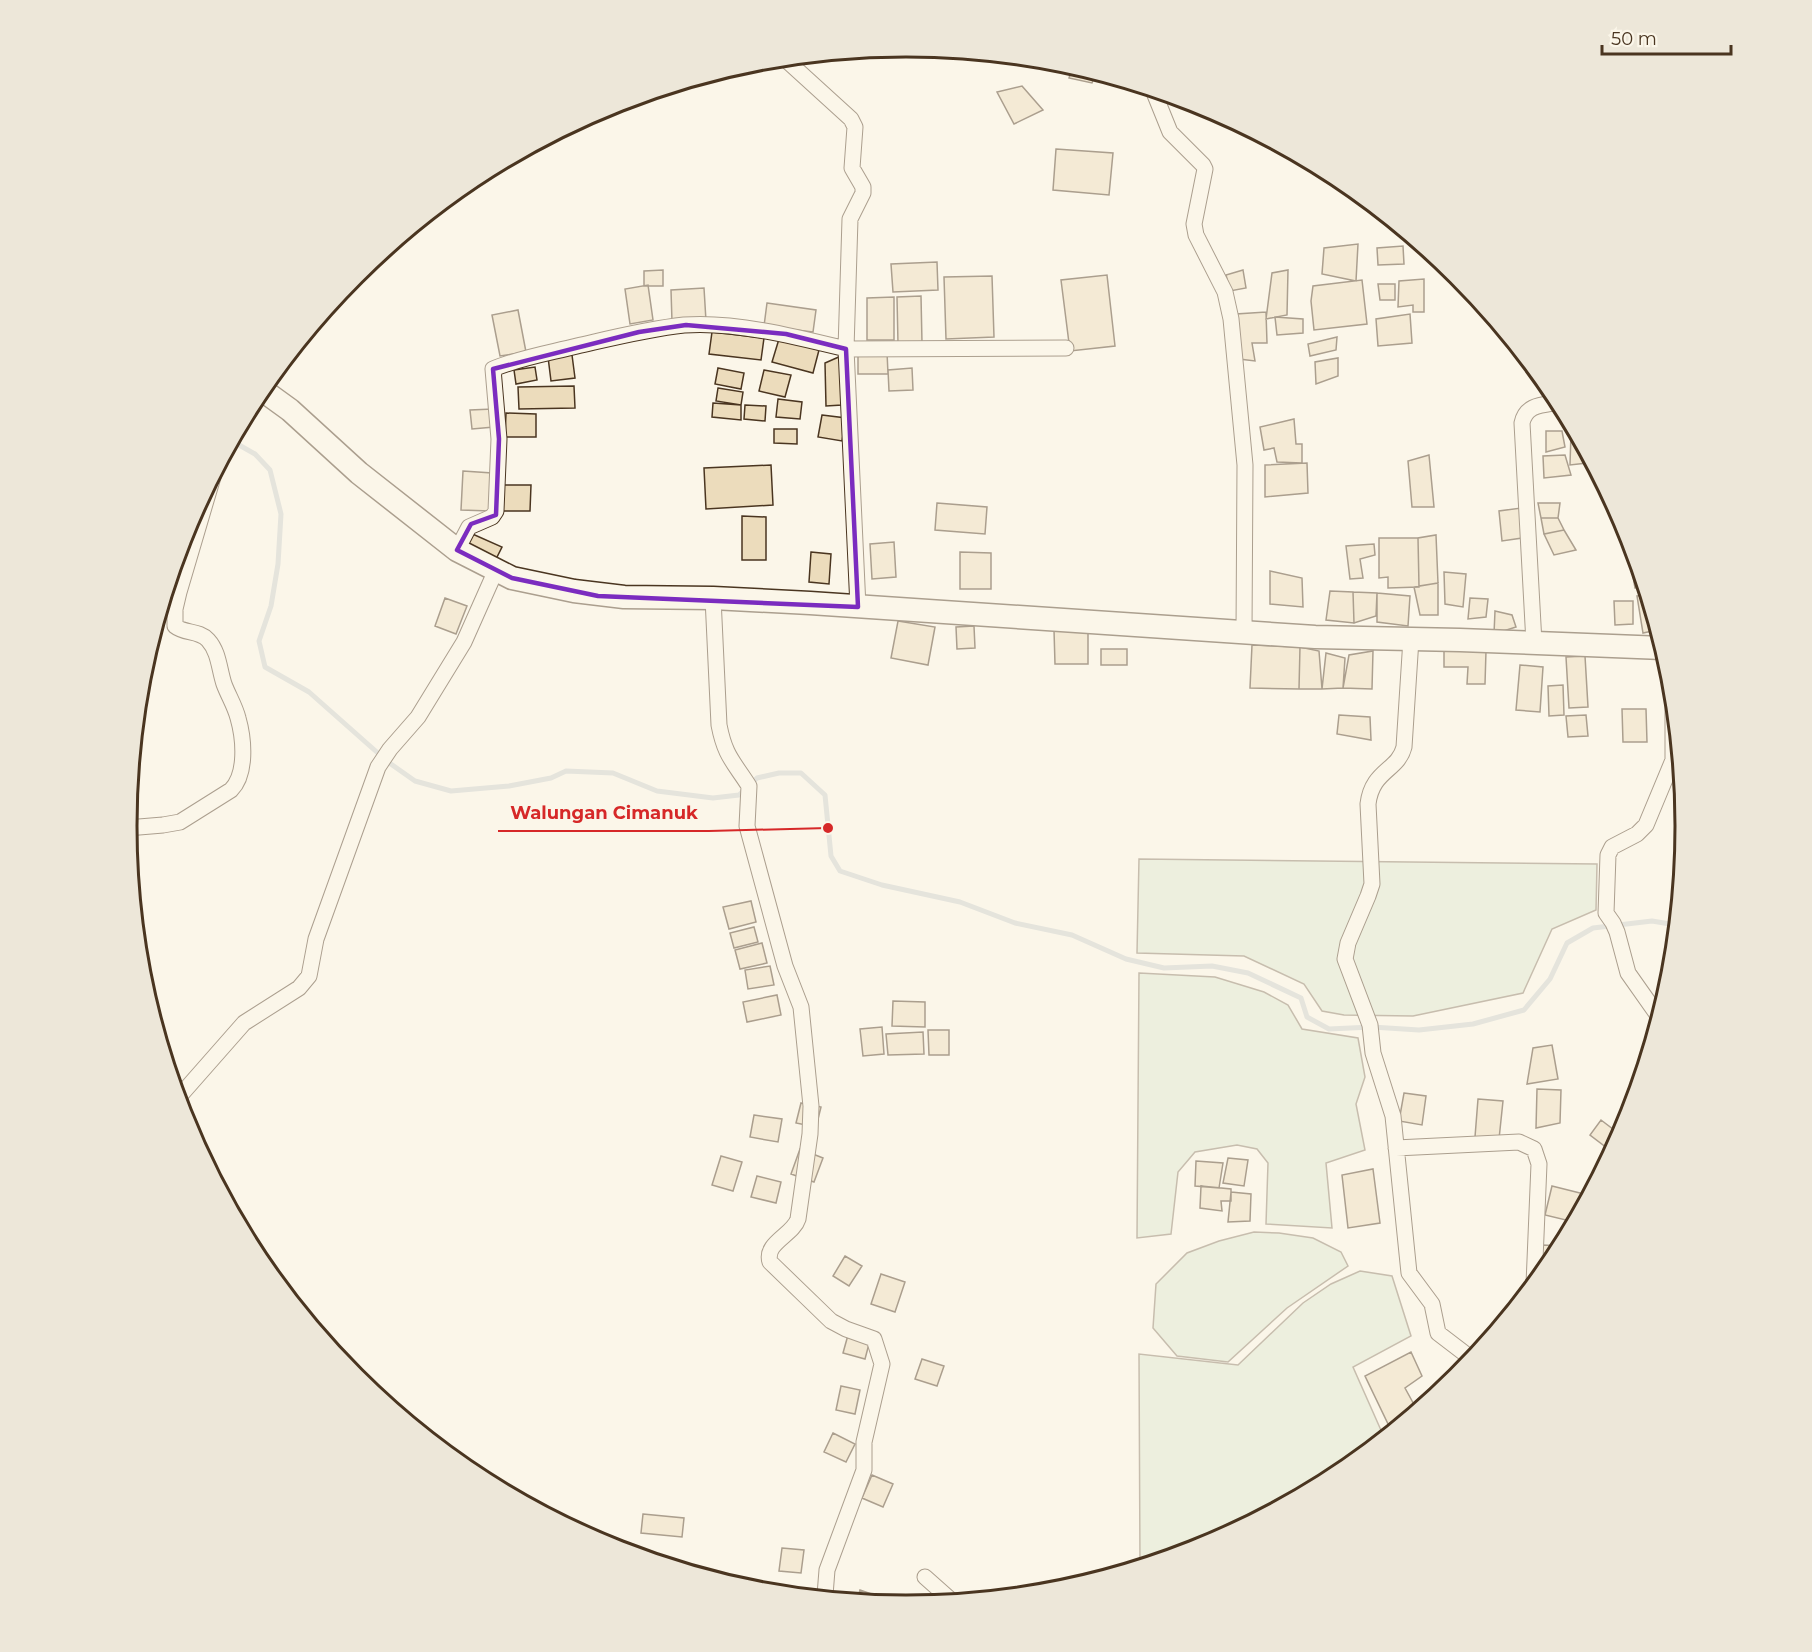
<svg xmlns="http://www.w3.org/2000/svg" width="1812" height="1652" font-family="Montserrat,sans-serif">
<rect width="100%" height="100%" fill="#fbf6e9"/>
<path fill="#dce7d0" stroke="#887966" stroke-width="1.5" d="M1139,859L1597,864L1596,910L1552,929L1523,993L1413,1016L1344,1015L1322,1011L1304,984L1244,956L1137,953Z
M1139,973L1215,977L1264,992L1288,1005L1302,1029L1358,1038L1365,1077L1356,1104L1365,1150L1326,1163L1332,1228L1266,1224L1268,1163L1257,1149L1237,1145L1195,1152L1178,1172L1171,1234L1137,1238Z
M1254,1232L1279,1233L1313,1238L1341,1252L1348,1266L1287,1308L1228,1362L1177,1356L1153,1328L1156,1284L1187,1253L1219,1241Z
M1360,1271L1392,1276L1411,1336L1353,1367L1384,1437L1339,1474L1204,1546L1140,1566L1139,1354L1238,1365L1303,1303L1331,1284Z"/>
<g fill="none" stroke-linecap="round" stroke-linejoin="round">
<path stroke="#c9cecd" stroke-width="5" d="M232,441L255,454L270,470L281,514L278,564L271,606L259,641L265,667L309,692L388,762L415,781L451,791L509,786L551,778L566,771L613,773L657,791L713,798L739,795L757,778L779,773H801L825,795L831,856L840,871L882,885L960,902L1015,923L1072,935L1126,959L1164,968L1212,966L1248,973L1301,998L1307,1017L1329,1029L1372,1027L1419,1030L1473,1024L1524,1010L1550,979L1567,943L1593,928L1652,921L1676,925"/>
</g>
<path fill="#ecdcbc" stroke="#4a3520" stroke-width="1.5" d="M1073,66L1096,73L1092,83L1069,78Z
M1022,86L1043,110L1014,124L997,92Z
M1056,149L1113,153L1109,195L1053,190Z
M1358,244L1356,281L1322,274L1324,248Z
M1403,246L1404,264L1378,265L1377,248Z
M937,262L938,290L893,292L891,264Z
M663,270V286H644V271Z
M1243,270L1246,288L1230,291L1226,275Z
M1288,270L1287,315L1266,319L1272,273Z
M1107,275L1115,346L1070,351L1061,280Z
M992,276L994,337L946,339L944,277Z
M1424,279V312H1413V305L1398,307L1399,281Z
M1362,280L1367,324L1314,330L1311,301L1313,286Z
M1378,284H1395V300H1380Z
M648,285L653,320L630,324L625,289Z
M704,288L706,321L672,322L671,290Z
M921,296L922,343L898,344L897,297Z
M894,297V340H867V298Z
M767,303L816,310L813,332L764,326Z
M518,310L526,352L500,356L492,315Z
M1266,312L1267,343H1252L1255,361L1239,359L1236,314Z
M1410,314L1412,343L1378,346L1376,319Z
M1275,317L1303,319V333L1277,335Z
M712,332L764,338L761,360L709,354Z
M1337,337L1336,350L1310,356L1308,344Z
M779,339L819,350L813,373L772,362Z
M858,352H887L888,374H858Z
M572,355L575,378L551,381L548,357Z
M841,356L842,405L826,406L825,363Z
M1338,358V376L1316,384L1315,362Z
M535,367L537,380L516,384L514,370Z
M718,368L744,373L741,389L715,384Z
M912,368L913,390L889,391L888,370Z
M764,370L791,375L785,397L759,391Z
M574,386L575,408L519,409L518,387Z
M718,388L743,392L741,405L716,401Z
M778,399L802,402L800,419L776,417Z
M713,403L741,405V420L712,417Z
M745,405L766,406L765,421L744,419Z
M493,409L494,427L472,429L470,410Z
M506,413L536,414V437H505Z
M822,415L846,418L842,441L818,437Z
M1294,419L1296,444H1302V463L1277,462L1274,448L1264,450L1260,427Z
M774,429H797V444L774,443Z
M1546,431H1562L1565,447L1546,452Z
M1571,433H1576L1587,454V463L1570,465Z
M1429,455L1434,507H1412L1408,461Z
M1565,455L1571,475L1544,478L1543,456Z
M1307,463L1308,493L1265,497V465Z
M771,465L773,505L706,509L704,468Z
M463,471L492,473L490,511L461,510Z
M500,485H531L530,511H500Z
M937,503L987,507L985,534L935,530Z
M1538,503H1560L1558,518H1541Z
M1521,508L1522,538L1502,541L1499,511Z
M742,516L766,517V560H742Z
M1541,518H1558L1564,530L1544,534Z
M1564,530L1576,550L1554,555L1544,534Z
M468,532L502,547L494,563L461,548Z
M1436,535L1438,583L1419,586L1418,538Z
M1379,538H1418L1419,587L1388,588V577L1379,578Z
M894,542L896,577L872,579L870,544Z
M1374,544L1375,555L1360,559L1363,578L1350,579L1346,546Z
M811,552L831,554L829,584L809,582Z
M960,552L991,553V589H960Z
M1635,558L1644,587L1635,588L1630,559Z
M1270,571L1302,578L1303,607L1270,604Z
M1444,572L1466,574L1463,607L1445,604Z
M1438,583V615H1420L1414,587Z
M1330,591L1353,592L1354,623L1326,620Z
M1353,592L1377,593L1376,616L1354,623Z
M1377,593L1410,596L1408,626L1377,622Z
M1647,595L1657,630L1643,633L1637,596Z
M445,598L467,606L456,634L435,626Z
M1470,598L1488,599L1486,617L1468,619Z
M1614,601H1633V624L1615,625Z
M1495,611L1512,615L1516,627L1494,634Z
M898,621L935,627L928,665L891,658Z
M974,626L975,648L957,649L956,627Z
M1054,630H1088V664H1055Z
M1252,645L1300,647L1299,689L1250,688Z
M1300,647L1319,651L1322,689H1299Z
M1101,649H1127V665H1101Z
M1444,650L1486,651L1485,684H1467L1468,667H1444Z
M1373,651L1372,689L1343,688L1349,655Z
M1326,653L1345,658L1343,688L1322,689Z
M1585,656L1588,707L1569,708L1566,657Z
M1520,665L1543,667L1540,712L1516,710Z
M1563,685L1564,715L1549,716L1548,686Z
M1622,709H1646L1647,742H1623Z
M1339,715L1370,717L1371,740L1337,734Z
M1586,715L1588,736L1568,737L1566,716Z
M751,901L756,922L729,929L723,907Z
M754,927L758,942L734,948L730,933Z
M762,943L767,963L740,969L735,950Z
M770,966L774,985L748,989L745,970Z
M777,995L781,1015L747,1022L743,1002Z
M893,1001L925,1002V1027L892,1026Z
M882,1027L884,1054L863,1056L860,1029Z
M928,1030H949V1055H929Z
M923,1032L924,1054L888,1055L886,1034Z
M1552,1045L1558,1079L1527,1084L1533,1048Z
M1537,1089L1561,1090L1560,1123L1536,1128Z
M1404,1093L1426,1096L1422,1125L1399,1121Z
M1478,1099L1503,1101L1499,1139L1475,1137Z
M801,1103L821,1107L816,1127L796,1123Z
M754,1115L782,1119L778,1142L750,1137Z
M1601,1120L1618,1133L1607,1148L1590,1135Z
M800,1149L823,1158L814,1182L791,1174Z
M721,1156L742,1162L733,1191L712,1185Z
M1228,1158L1248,1160L1244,1186L1223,1183Z
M1196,1161L1223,1163L1219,1188L1195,1186Z
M1373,1169L1380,1223L1348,1228L1342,1175Z
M757,1176L781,1182L776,1203L751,1197Z
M1201,1186L1231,1189V1201H1221L1222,1211L1200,1208Z
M1552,1186L1588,1195L1574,1222L1545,1215Z
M1231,1192L1251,1194L1250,1221L1228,1222Z
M1542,1245L1561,1246L1554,1259L1540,1277Z
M845,1256L862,1266L849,1286L833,1276Z
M881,1274L905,1282L895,1312L871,1304Z
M848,1335L870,1340L865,1359L843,1353Z
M1411,1352L1422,1376L1405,1388L1417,1410L1399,1425L1390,1428L1365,1376Z
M922,1359L944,1366L937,1386L915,1379Z
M841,1386L860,1390L855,1414L836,1410Z
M833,1433L855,1444L846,1462L824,1452Z
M872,1475L893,1484L883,1507L862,1498Z
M643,1514L684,1518L682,1537L641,1533Z
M782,1548L804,1550L801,1573L779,1571Z
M860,1590L877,1596L875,1602L857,1601Z
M886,1596L907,1604L906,1605L883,1603Z"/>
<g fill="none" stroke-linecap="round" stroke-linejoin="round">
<defs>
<path id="street" d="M1153,90L1170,132L1203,165L1205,169L1194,224L1196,235L1225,292L1231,319L1245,465L1244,632
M457,550L469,527L492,517L496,511L499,439L493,369C519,358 549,353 577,346C612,338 647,329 684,325C734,321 797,337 846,349L850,219L863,193V187L852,168L855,127L851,119L784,58
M713,598L719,725C725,756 733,761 749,786L747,826L785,966L801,1007L811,1106L810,1134L798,1219C793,1235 764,1243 770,1262L831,1321L846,1329L874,1339L882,1364L864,1442V1470L827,1570L825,1595L822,1597
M858,607L846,349L1066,348
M1411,639L1404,747C1398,771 1372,770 1368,804L1372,884L1368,896L1348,943L1345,959L1370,1025L1373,1053L1393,1116L1409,1273L1432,1304L1438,1333L1472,1359
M1534,643L1522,423C1526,404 1543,405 1559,402
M127,828L163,825L180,822L231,790C247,774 244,739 238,718C235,706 228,695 224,684C219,669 219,652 208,640C199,630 185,634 175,626V609L179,592L213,477
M1659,1017L1628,973L1617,932L1613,923L1606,913L1608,855L1612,847L1637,834L1646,825L1673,760V703
M178,1098L244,1023L299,988L309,976L316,939L378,767L390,749L418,717L464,642L496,570
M1396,1148L1519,1142L1534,1149L1539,1164L1534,1284
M925,1577L952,1601"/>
<path id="secondary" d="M261,389L290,410L359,473L457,550L512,578L574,591L624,597L713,598L810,603L1315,637L1460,640L1663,648"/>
</defs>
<use href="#street" stroke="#4a3520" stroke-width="17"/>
<use href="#secondary" stroke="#4a3520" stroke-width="25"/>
<use href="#street" stroke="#fbf6e9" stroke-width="15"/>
<use href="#secondary" stroke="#fbf6e9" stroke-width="22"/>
</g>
<path d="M0 0H1812V1652H0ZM686,325L786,334L846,349L858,607L598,596L512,578L457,550L471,524L496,515L499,439L493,369L639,332Z" fill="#fbf6e9" fill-opacity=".55" fill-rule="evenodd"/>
<path fill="none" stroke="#7b2cbf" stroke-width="4.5" stroke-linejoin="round" d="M686,325L786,334L846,349L858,607L598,596L512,578L457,550L471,524L496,515L499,439L493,369L639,332Z"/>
<path d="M0 0H1812V1652H0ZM137 826a769 769 0 1 1 1538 0a769 769 0 1 1-1538 0Z" fill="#ede7d9" fill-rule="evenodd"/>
<path fill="none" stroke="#4a3520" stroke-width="3" d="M137 826a769 769 0 1 1 1538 0a769 769 0 1 1-1538 0Z"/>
<path fill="none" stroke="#d62828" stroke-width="2" d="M828 828L709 831H498"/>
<circle fill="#d62828" stroke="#fbf6e9" stroke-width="2" cx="828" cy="828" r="6"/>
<g font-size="18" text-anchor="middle" font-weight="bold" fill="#d62828" stroke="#fbf6e9" stroke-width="4.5" stroke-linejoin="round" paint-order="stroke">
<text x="604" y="819">Walungan Cimanuk</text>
</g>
<path d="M1602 45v9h129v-9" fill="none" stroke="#4a3520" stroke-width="3"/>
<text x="1611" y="45" font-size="18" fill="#4a3520" stroke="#fbf6e9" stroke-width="4.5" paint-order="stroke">50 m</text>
</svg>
